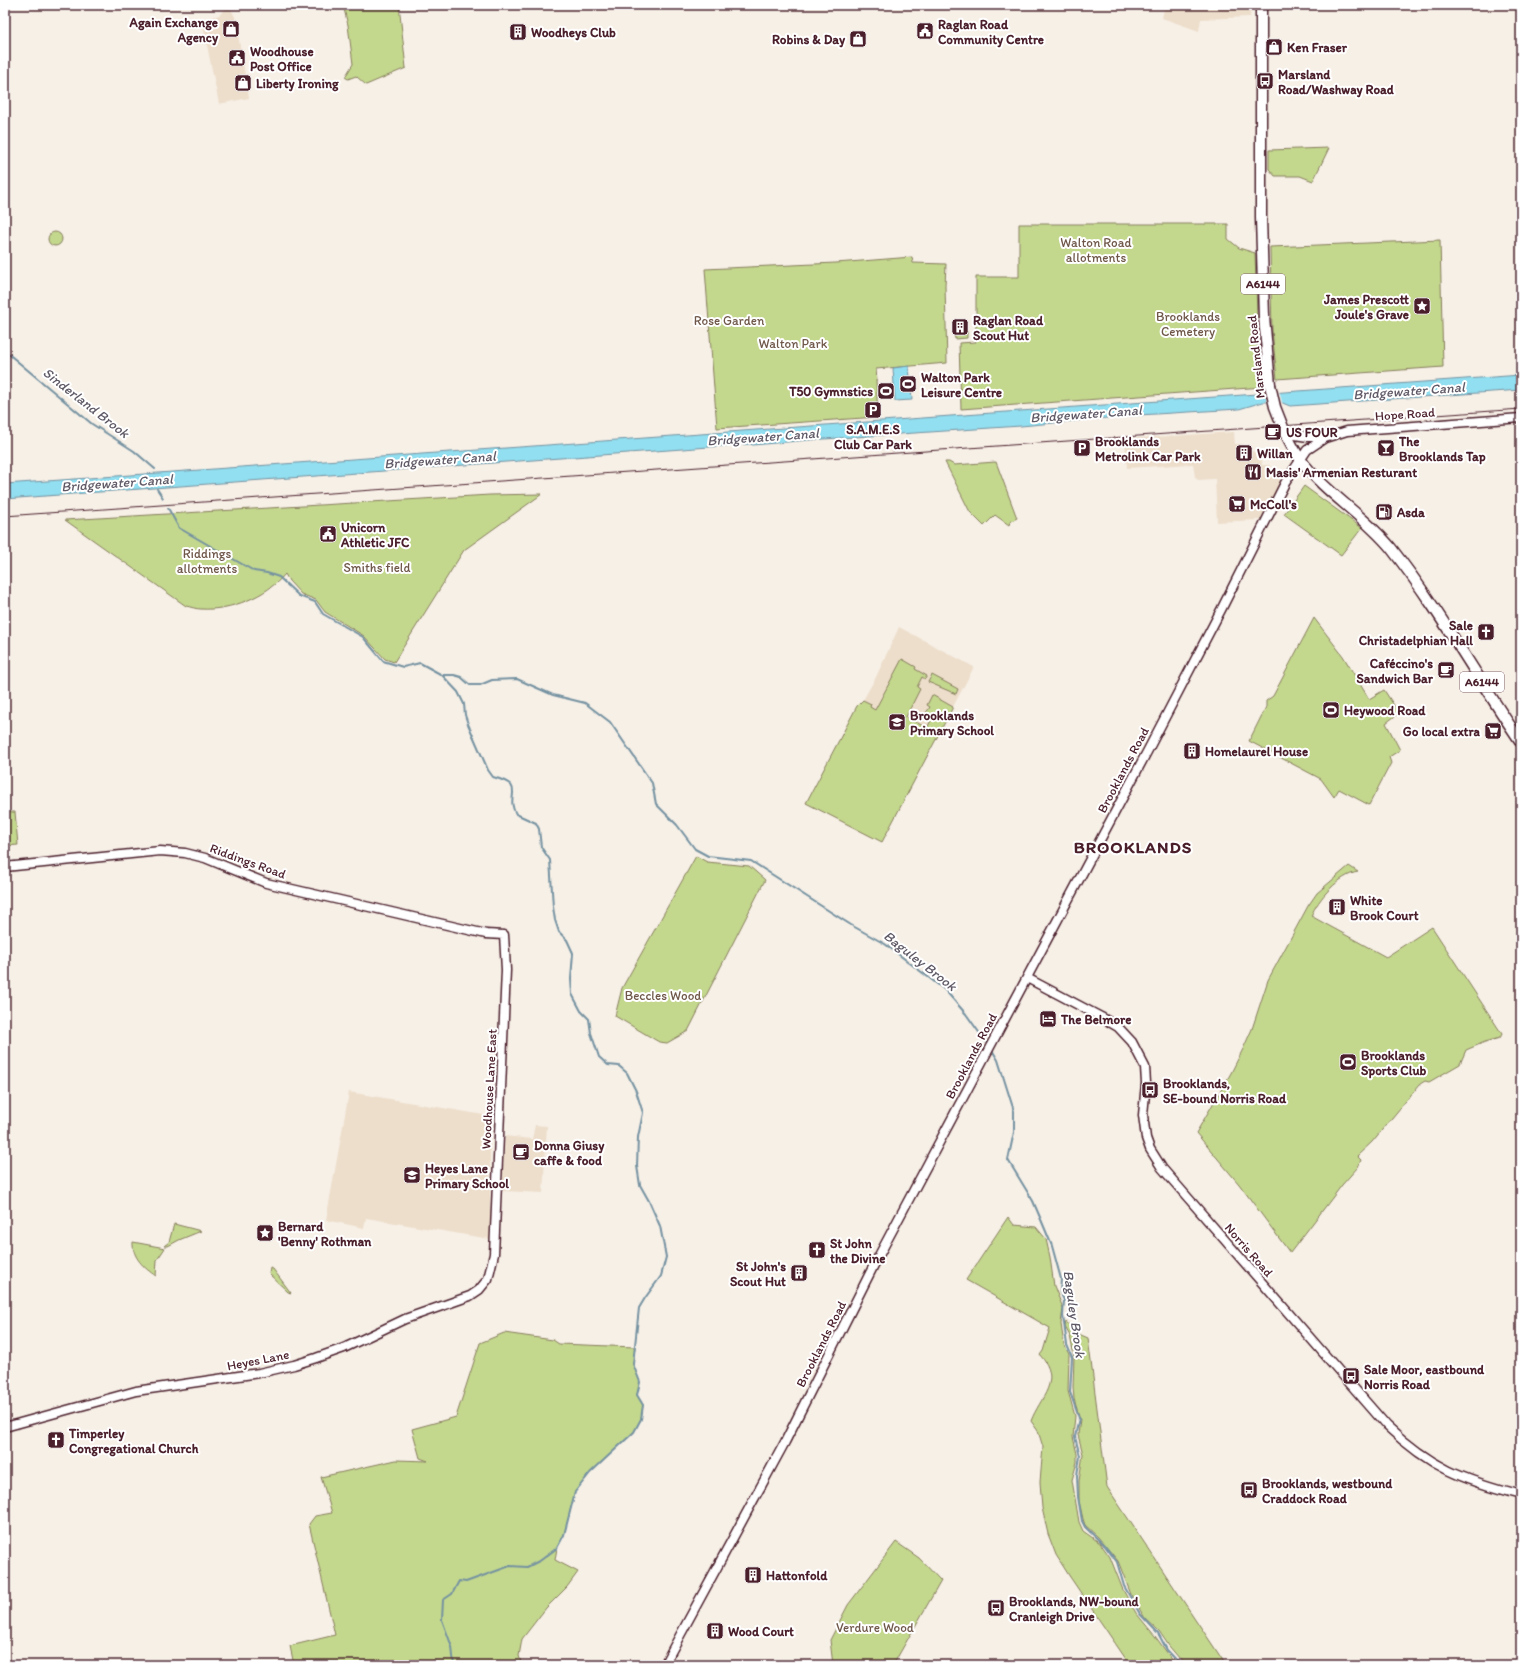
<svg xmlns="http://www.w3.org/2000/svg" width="1526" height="1670" font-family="Itim,sans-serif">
<rect width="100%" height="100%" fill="#f7f0e7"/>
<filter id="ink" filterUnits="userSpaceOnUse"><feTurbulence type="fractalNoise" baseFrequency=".025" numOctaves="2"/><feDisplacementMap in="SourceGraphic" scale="8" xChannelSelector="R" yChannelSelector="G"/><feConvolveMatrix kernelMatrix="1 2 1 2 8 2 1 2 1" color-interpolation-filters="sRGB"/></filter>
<g filter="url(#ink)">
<path fill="#eddecb" d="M229,5L235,17L249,98L219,104L202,21L219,15Z
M1165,5H1251L1250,17L1201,19L1199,31L1162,18Z
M1234,432L1235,444H1243L1262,458V465H1269L1282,481L1263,519L1258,520L1217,522L1215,479L1198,480L1195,477L1193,464L1127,468L1125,439Z
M899,627L974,667L882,842L806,803L857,706L863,700L876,677Z
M349,1092L490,1116V1239L366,1218L364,1228L326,1220Z
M535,1125L547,1126L543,1193L502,1191L505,1136L532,1139Z"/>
<path fill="#c3d88d" stroke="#867c5c" d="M343,5H399L406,68L366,85L356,76L348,79L345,77L353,64L348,25Z
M1329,148L1313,181L1300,176H1275L1269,169V150Z
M1019,224H1228V239L1239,248L1255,253L1258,351L1263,387L961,409L959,343L976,342V277H1019Z
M48 239a7 7 0 1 1 14 0a7 7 0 1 1-14 0Z
M1440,240L1443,367L1277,379L1272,330L1270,247Z
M912,257L913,263L946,264L945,286L947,363L876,369L877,380H876L878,417L717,428L705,269L836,263Z
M967,331V338L955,339L954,332Z
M945,462H949L954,465L996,462L1017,518L1010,522L1009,525L995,515L984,526L970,512Z
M1304,486L1362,528L1341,555L1284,514Z
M542,494L464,550L394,662L385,659L364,636L325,612L316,600L301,594L289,581L285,574C267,596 230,611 201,609C196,609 191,607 186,606L65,520L490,495Z
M1314,618L1343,656L1369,699L1384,690L1399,713L1386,723L1400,750L1389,757L1391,763L1369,805L1339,789L1334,797L1321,779L1249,741L1266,707V701L1273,696Z
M902,659L916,667L915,669L927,676L925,679L922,677L917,687L920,689L906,717L927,728L933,717L926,713L930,707L927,705L932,695L953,707L882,842L806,803L857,706L863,700L871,704L870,707L875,710Z
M932,675L958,689L956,694L928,682Z
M5,812H15L18,845L5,846Z
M696,856L707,862L749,866L765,880L688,1031L667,1043L659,1042L615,1016L622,988Z
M1349,866L1358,872C1339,875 1318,899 1311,916L1386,957L1432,927L1502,1034L1500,1038L1485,1042L1466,1050L1460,1064L1429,1082L1425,1081L1420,1084L1372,1142L1357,1156L1361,1160L1358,1167L1342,1185L1290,1253L1239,1184L1196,1133L1231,1073L1243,1049L1252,1029L1268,980L1308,906L1317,893Z
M1008,1217L1014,1225L1036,1227L1046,1239L1050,1257L1054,1286L1063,1308L1061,1324L1064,1345L1069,1354L1068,1391L1075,1416L1073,1437L1077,1454V1462L1072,1480L1079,1522L1083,1531L1100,1543L1110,1557L1123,1590L1136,1613L1155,1636L1176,1665H1130L1070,1577L1056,1555L1048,1534L1042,1508L1040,1482L1043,1447L1038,1431L1031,1421C1040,1397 1063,1381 1040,1355L1043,1351L1050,1328L966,1280Z
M174,1224L201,1231L179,1240L168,1246H164L169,1242Z
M133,1242L165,1248L157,1260L156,1276C144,1268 132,1257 133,1242Z
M270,1268L273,1269L291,1293L288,1292L269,1274Z
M1066,1322L1081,1335L1088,1338L1107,1487L1226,1665H1185L1169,1646L1159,1631L1145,1618L1132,1597L1118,1561L1098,1537L1085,1525L1083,1519L1079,1501V1481L1083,1454L1078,1435L1080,1419L1074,1399L1073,1387L1074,1356L1070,1336L1065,1327Z
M504,1333L553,1340L559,1344L635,1347L633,1364L640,1382L637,1395L643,1405L641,1419L634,1432L590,1473L575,1492L564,1535L557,1548L555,1560L578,1572L567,1587L546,1608L522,1639L519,1656L522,1665H294L290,1646L335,1635L309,1524L315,1516L332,1513L321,1477L396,1460L428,1461L420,1458L412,1429L456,1417L480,1343Z
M896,1542L919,1558L941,1581L893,1665H833L830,1640L848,1605Z"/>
<path fill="#91dff0" stroke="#7592a1" d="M909,366L912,400L895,401L893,368Z
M1521,375V390L1290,406L1280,402H1263L1239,409L1139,415L1021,426L809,440L753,445L750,444L5,499V484Z"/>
<path fill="#f7f0e7" d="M1279,390L1283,406L1267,404L1264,391Z"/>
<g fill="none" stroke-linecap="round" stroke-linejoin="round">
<path stroke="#7592a1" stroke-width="2" d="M5,351L92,424L134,451L155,469
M157,489L163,498
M168,508L179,528L254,571L267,573L279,577L299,596L315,602L323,614L363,637L383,661L403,667L420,663L442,675L458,692L464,704L465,715L468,724L488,770L493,777C528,786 504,795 516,814L536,823L539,829L541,847L550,860L553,907L555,920L559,932L567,940L573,953L571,979L572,994L581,1011L589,1019L591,1033L599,1057L608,1065L619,1066L627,1073L636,1091L643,1113L638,1137L637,1166L640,1185L649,1201L660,1226L666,1257L661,1276L645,1298L639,1308L633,1364L640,1382L637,1395L643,1405L641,1419L634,1432L590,1473L575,1492L564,1535L557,1548L541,1560L527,1567L510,1566L466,1582L459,1581L452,1594L443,1600L442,1620L452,1647L454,1665
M442,675H454L461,677L470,685H480L492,680L517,679L553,695L585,703L610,722L652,783L656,804L677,825L695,849L708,856L751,861L851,925L885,944L945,990L966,1014L988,1045
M992,1050L998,1060L1014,1111V1132L1008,1160L1033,1201L1042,1222L1052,1246L1061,1279L1060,1292L1064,1300L1063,1316L1067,1345L1072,1357L1070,1392L1079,1418L1075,1437L1080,1456L1077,1475L1078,1497L1082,1521L1085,1527L1105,1546L1117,1562L1124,1586L1140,1614L1158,1633L1167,1650L1181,1665"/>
<defs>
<path id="tertiary" d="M1295,435L1308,437L1328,435
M5,867L160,851L185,853L205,858L266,883L486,934L504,935L506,970L494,1254L488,1279L479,1290L470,1296L405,1319L344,1348L316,1358L294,1365L259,1373L136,1391L5,1427
M1027,978L1101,1017L1118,1027L1132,1042L1145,1067L1146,1083L1143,1115L1146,1138L1150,1149L1162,1168L1387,1426C1431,1468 1463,1480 1521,1495
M664,1665L785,1442L875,1263L1148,750L1222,608L1285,483L1307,450L1325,438L1347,431L1521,418"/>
<path id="primary" d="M1261,5V218L1264,317L1270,385
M1284,430C1289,440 1294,450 1300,459C1325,493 1364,515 1391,548C1439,609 1477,678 1521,742"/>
</defs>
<use href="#tertiary" stroke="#4a1f2b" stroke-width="11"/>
<use href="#primary" stroke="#4a1f2b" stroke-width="13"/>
<use href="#tertiary" stroke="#fff" stroke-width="8"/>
<use href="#primary" stroke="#fff" stroke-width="10"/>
<path stroke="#4a1f2b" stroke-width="1" d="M5,516L1521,409"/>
<defs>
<path id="primary-bridge" d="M1270,385L1275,407L1284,430"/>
</defs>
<use href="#primary-bridge" stroke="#4a1f2b" stroke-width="13" stroke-linecap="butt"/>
<use href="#primary-bridge" stroke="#fff" stroke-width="10"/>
</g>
</g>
<defs>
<symbol id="shop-square" viewBox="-11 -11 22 22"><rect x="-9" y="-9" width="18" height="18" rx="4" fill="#4a1f2b" stroke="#fff"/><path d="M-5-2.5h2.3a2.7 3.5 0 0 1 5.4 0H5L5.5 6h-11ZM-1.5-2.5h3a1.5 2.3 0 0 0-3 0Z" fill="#fff"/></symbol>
<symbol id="civic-square" viewBox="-11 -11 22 22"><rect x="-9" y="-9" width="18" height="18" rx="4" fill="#4a1f2b" stroke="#fff"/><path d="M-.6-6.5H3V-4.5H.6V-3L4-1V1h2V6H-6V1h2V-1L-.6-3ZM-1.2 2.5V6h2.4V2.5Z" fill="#fff"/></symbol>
<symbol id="building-square" viewBox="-11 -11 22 22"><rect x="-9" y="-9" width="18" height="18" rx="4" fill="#4a1f2b" stroke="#fff"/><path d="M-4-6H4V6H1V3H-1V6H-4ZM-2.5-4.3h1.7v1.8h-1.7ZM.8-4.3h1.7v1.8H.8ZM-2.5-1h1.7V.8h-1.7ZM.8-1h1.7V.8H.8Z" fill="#fff"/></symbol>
<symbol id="bus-square" viewBox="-11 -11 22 22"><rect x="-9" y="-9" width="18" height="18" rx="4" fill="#4a1f2b" stroke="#fff"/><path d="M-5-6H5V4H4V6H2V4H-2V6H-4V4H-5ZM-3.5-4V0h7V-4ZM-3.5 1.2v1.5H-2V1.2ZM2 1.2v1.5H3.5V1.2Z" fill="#fff"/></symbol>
<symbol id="sight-square" viewBox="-11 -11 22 22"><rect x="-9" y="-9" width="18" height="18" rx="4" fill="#4a1f2b" stroke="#fff"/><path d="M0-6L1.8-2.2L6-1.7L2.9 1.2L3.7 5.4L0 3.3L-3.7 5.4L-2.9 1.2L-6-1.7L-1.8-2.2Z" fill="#fff"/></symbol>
<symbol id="stadium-square" viewBox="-11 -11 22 22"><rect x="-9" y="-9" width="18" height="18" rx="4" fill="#4a1f2b" stroke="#fff"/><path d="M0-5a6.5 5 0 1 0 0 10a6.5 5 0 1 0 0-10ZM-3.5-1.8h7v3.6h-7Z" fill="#fff"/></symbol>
<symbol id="parking-square" viewBox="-11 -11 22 22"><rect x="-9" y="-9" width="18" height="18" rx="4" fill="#4a1f2b" stroke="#fff"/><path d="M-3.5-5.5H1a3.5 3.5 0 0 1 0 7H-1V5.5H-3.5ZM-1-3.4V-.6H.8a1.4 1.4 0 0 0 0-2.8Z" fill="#fff"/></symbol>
<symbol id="cafe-square" viewBox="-11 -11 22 22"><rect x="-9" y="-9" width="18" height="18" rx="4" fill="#4a1f2b" stroke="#fff"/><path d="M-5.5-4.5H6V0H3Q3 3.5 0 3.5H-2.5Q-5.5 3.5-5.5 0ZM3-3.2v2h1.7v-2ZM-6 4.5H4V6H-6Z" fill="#fff"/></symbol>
<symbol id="bar-square" viewBox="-11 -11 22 22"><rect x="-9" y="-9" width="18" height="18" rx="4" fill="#4a1f2b" stroke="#fff"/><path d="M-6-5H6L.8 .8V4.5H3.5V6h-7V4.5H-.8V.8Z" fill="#fff"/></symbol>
<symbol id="restaurant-square" viewBox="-11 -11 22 22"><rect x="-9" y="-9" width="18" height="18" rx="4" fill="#4a1f2b" stroke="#fff"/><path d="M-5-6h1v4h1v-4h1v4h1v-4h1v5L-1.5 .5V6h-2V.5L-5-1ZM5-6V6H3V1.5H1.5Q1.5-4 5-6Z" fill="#fff"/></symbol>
<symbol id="supermarket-square" viewBox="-11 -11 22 22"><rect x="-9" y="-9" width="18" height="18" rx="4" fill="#4a1f2b" stroke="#fff"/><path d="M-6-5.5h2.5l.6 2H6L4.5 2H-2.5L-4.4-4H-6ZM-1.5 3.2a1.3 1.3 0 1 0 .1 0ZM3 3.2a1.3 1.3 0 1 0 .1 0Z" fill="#fff"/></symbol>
<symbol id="fuel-square" viewBox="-11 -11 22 22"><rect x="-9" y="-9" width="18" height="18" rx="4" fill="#4a1f2b" stroke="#fff"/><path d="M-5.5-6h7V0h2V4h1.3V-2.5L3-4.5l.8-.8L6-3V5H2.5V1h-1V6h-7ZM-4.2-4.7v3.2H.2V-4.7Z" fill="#fff"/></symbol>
<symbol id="church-square" viewBox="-11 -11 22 22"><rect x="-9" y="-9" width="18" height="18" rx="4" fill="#4a1f2b" stroke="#fff"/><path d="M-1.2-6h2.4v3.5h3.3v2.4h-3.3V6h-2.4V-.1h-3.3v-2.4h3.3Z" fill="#fff"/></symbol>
<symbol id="school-square" viewBox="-11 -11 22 22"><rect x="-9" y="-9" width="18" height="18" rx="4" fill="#4a1f2b" stroke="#fff"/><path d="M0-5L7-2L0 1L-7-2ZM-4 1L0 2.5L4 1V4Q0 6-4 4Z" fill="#fff"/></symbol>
<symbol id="hotel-square" viewBox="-11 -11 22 22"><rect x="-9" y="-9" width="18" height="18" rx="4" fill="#4a1f2b" stroke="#fff"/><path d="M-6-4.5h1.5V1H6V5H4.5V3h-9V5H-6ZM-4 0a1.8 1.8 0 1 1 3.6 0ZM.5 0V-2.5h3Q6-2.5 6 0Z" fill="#fff"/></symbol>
</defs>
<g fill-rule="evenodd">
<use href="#shop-square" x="221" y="19" width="20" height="20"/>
<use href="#civic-square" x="915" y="21" width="20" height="20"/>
<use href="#building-square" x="508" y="22" width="20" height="20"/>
<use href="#shop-square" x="848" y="29" width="20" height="20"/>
<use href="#shop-square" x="1264" y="37" width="20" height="20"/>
<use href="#civic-square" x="227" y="48" width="20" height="20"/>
<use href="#bus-square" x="1255" y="71" width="20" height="20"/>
<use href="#shop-square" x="233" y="73" width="20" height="20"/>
<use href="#sight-square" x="1412" y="296" width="20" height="20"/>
<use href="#building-square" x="950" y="317" width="20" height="20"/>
<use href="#stadium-square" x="898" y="374" width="20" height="20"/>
<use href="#stadium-square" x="876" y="381" width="20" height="20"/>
<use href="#parking-square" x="863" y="400" width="20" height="20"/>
<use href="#cafe-square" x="1263" y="422" width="20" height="20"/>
<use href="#parking-square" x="1072" y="438" width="20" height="20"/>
<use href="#bar-square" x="1376" y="438" width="20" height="20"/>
<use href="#building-square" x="1234" y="443" width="20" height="20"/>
<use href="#restaurant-square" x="1243" y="462" width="20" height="20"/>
<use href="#supermarket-square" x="1227" y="494" width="20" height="20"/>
<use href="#fuel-square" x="1374" y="502" width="20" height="20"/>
<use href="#civic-square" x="318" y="524" width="20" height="20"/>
<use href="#church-square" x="1476" y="622" width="20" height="20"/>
<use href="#cafe-square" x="1436" y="660" width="20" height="20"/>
<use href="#stadium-square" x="1321" y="700" width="20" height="20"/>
<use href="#school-square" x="887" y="712" width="20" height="20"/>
<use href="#supermarket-square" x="1483" y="721" width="20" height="20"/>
<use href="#building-square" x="1182" y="741" width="20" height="20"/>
<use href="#building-square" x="1327" y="897" width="20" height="20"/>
<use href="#hotel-square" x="1038" y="1009" width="20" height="20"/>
<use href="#stadium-square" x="1338" y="1052" width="20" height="20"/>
<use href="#bus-square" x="1140" y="1080" width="20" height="20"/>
<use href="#cafe-square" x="511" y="1142" width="20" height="20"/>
<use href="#school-square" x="402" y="1165" width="20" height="20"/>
<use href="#sight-square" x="255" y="1223" width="20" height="20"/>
<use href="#church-square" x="807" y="1240" width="20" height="20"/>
<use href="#building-square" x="789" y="1263" width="20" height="20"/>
<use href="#bus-square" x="1341" y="1366" width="20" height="20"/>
<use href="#church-square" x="46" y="1430" width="20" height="20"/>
<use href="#bus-square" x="1239" y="1480" width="20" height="20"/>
<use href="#building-square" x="743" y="1565" width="20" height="20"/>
<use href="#bus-square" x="986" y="1598" width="20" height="20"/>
<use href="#building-square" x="705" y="1621" width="20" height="20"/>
</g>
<g text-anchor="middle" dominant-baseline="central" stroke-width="4" stroke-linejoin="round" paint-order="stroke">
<g fill="#fff" stroke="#80626b" stroke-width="1">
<rect x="1241" y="274" width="44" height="20" rx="3"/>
<rect x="1460" y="672" width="44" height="20" rx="3"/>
</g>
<g font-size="12" font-weight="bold" fill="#4a1f2b">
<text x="1263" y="284">A6144</text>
<text x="1482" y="682">A6144</text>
</g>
<g font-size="13" font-weight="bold" fill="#4a1f2b" stroke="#fff" text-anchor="start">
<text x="218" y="22" text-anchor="end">Again Exchange<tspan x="218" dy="15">Agency</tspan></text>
<text x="938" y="24">Raglan Road<tspan x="938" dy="15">Community Centre</tspan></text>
<text x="531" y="32">Woodheys Club</text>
<text x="845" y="39" text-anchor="end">Robins &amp; Day</text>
<text x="1287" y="47">Ken Fraser</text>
<text x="250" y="51">Woodhouse<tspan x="250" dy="15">Post Office</tspan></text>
<text x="1278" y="74">Marsland<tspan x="1278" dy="15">Road/Washway Road</tspan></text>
<text x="256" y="83">Liberty Ironing</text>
<text x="1409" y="299" text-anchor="end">James Prescott<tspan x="1409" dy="15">Joule's Grave</tspan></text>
<text x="973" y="320">Raglan Road<tspan x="973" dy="15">Scout Hut</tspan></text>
<text x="921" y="377">Walton Park<tspan x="921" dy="15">Leisure Centre</tspan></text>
<text x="873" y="391" text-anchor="end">T50 Gymnstics</text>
<text x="873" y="429" text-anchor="middle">S.A.M.E.S<tspan x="873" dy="15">Club Car Park</tspan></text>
<text x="1286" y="432">US FOUR</text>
<text x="1095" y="441">Brooklands<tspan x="1095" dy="15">Metrolink Car Park</tspan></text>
<text x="1399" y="441">The<tspan x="1399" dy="15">Brooklands Tap</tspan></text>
<text x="1257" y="453">Willan</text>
<text x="1266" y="472">Masis' Armenian Resturant</text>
<text x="1250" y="504">McColl's</text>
<text x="1397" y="512">Asda</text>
<text x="341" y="527">Unicorn<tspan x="341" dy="15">Athletic JFC</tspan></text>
<text x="1473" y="625" text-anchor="end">Sale<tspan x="1473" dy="15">Christadelphian Hall</tspan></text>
<text x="1433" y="663" text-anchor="end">Caféccino's<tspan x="1433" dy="15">Sandwich Bar</tspan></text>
<text x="1344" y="710">Heywood Road</text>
<text x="910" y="715">Brooklands<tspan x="910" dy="15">Primary School</tspan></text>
<text x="1480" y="731" text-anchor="end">Go local extra</text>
<text x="1205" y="751">Homelaurel House</text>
<text x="1350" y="900">White<tspan x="1350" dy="15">Brook Court</tspan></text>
<text x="1061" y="1019">The Belmore</text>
<text x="1361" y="1055">Brooklands<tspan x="1361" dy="15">Sports Club</tspan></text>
<text x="1163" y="1083">Brooklands,<tspan x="1163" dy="15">SE-bound Norris Road</tspan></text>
<text x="534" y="1145">Donna Giusy<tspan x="534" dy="15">caffe &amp; food</tspan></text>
<text x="425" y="1168">Heyes Lane<tspan x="425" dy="15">Primary School</tspan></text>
<text x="278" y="1226">Bernard<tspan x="278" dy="15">'Benny' Rothman</tspan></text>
<text x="830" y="1243">St John<tspan x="830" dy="15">the Divine</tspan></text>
<text x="786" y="1266" text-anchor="end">St John's<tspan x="786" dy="15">Scout Hut</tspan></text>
<text x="1364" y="1369">Sale Moor, eastbound<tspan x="1364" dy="15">Norris Road</tspan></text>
<text x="69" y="1433">Timperley<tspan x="69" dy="15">Congregational Church</tspan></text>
<text x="1262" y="1483">Brooklands, westbound<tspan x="1262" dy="15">Craddock Road</tspan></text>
<text x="766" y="1575">Hattonfold</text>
<text x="1009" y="1601">Brooklands, NW-bound<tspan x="1009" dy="15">Cranleigh Drive</tspan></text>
<text x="728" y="1631">Wood Court</text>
</g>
<g font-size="13" fill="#6e5648" stroke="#fff">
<text x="1096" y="242">Walton Road<tspan x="1096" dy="15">allotments</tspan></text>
<text x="1188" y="316">Brooklands<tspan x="1188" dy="15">Cemetery</tspan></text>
<text x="729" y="320">Rose Garden</text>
<text x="793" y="343">Walton Park</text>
<text x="207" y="553">Riddings<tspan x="207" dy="15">allotments</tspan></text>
<text x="377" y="567">Smiths field</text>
<text x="663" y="995">Beccles Wood</text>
<text x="875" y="1627">Verdure Wood</text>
</g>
<g font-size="13" fill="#4a1f2b" stroke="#fff">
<text transform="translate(1256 357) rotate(-96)">Marsland Road</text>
<text transform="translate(1405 414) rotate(-4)">Hope Road</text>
<text transform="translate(1123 770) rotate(-62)">Brooklands Road</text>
<text transform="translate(248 861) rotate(20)">Riddings Road</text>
<text transform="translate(971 1056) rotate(-62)">Brooklands Road</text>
<text transform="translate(489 1089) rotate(-87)">Woodhouse Lane East</text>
<text transform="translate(1249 1250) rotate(49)">Norris Road</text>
<text transform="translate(821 1344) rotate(-63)">Brooklands Road</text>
<text transform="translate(258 1360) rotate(-11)">Heyes Lane</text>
</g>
<g font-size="14" font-style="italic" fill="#5f5966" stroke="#fff">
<text transform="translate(1409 391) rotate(-4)">Bridgewater Canal</text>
<text transform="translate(86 403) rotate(38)">Sinderland Brook</text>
<text transform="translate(1086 414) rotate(-4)">Bridgewater Canal</text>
<text transform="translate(763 437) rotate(-4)">Bridgewater Canal</text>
<text transform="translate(440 460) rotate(-4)">Bridgewater Canal</text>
<text transform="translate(117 483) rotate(-4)">Bridgewater Canal</text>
<text transform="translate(920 961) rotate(38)">Baguley Brook</text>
<text transform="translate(1074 1314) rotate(82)">Baguley Brook</text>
</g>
<g font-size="17" font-weight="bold" letter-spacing="1" fill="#4a1f2b" stroke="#fff">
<text x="1133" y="847">BROOKLANDS</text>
</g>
</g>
<rect width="1526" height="1670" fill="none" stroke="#fff" stroke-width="20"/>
<rect x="10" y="10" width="1506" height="1650" fill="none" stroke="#4a1f2b" stroke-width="1.5" filter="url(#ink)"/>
</svg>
